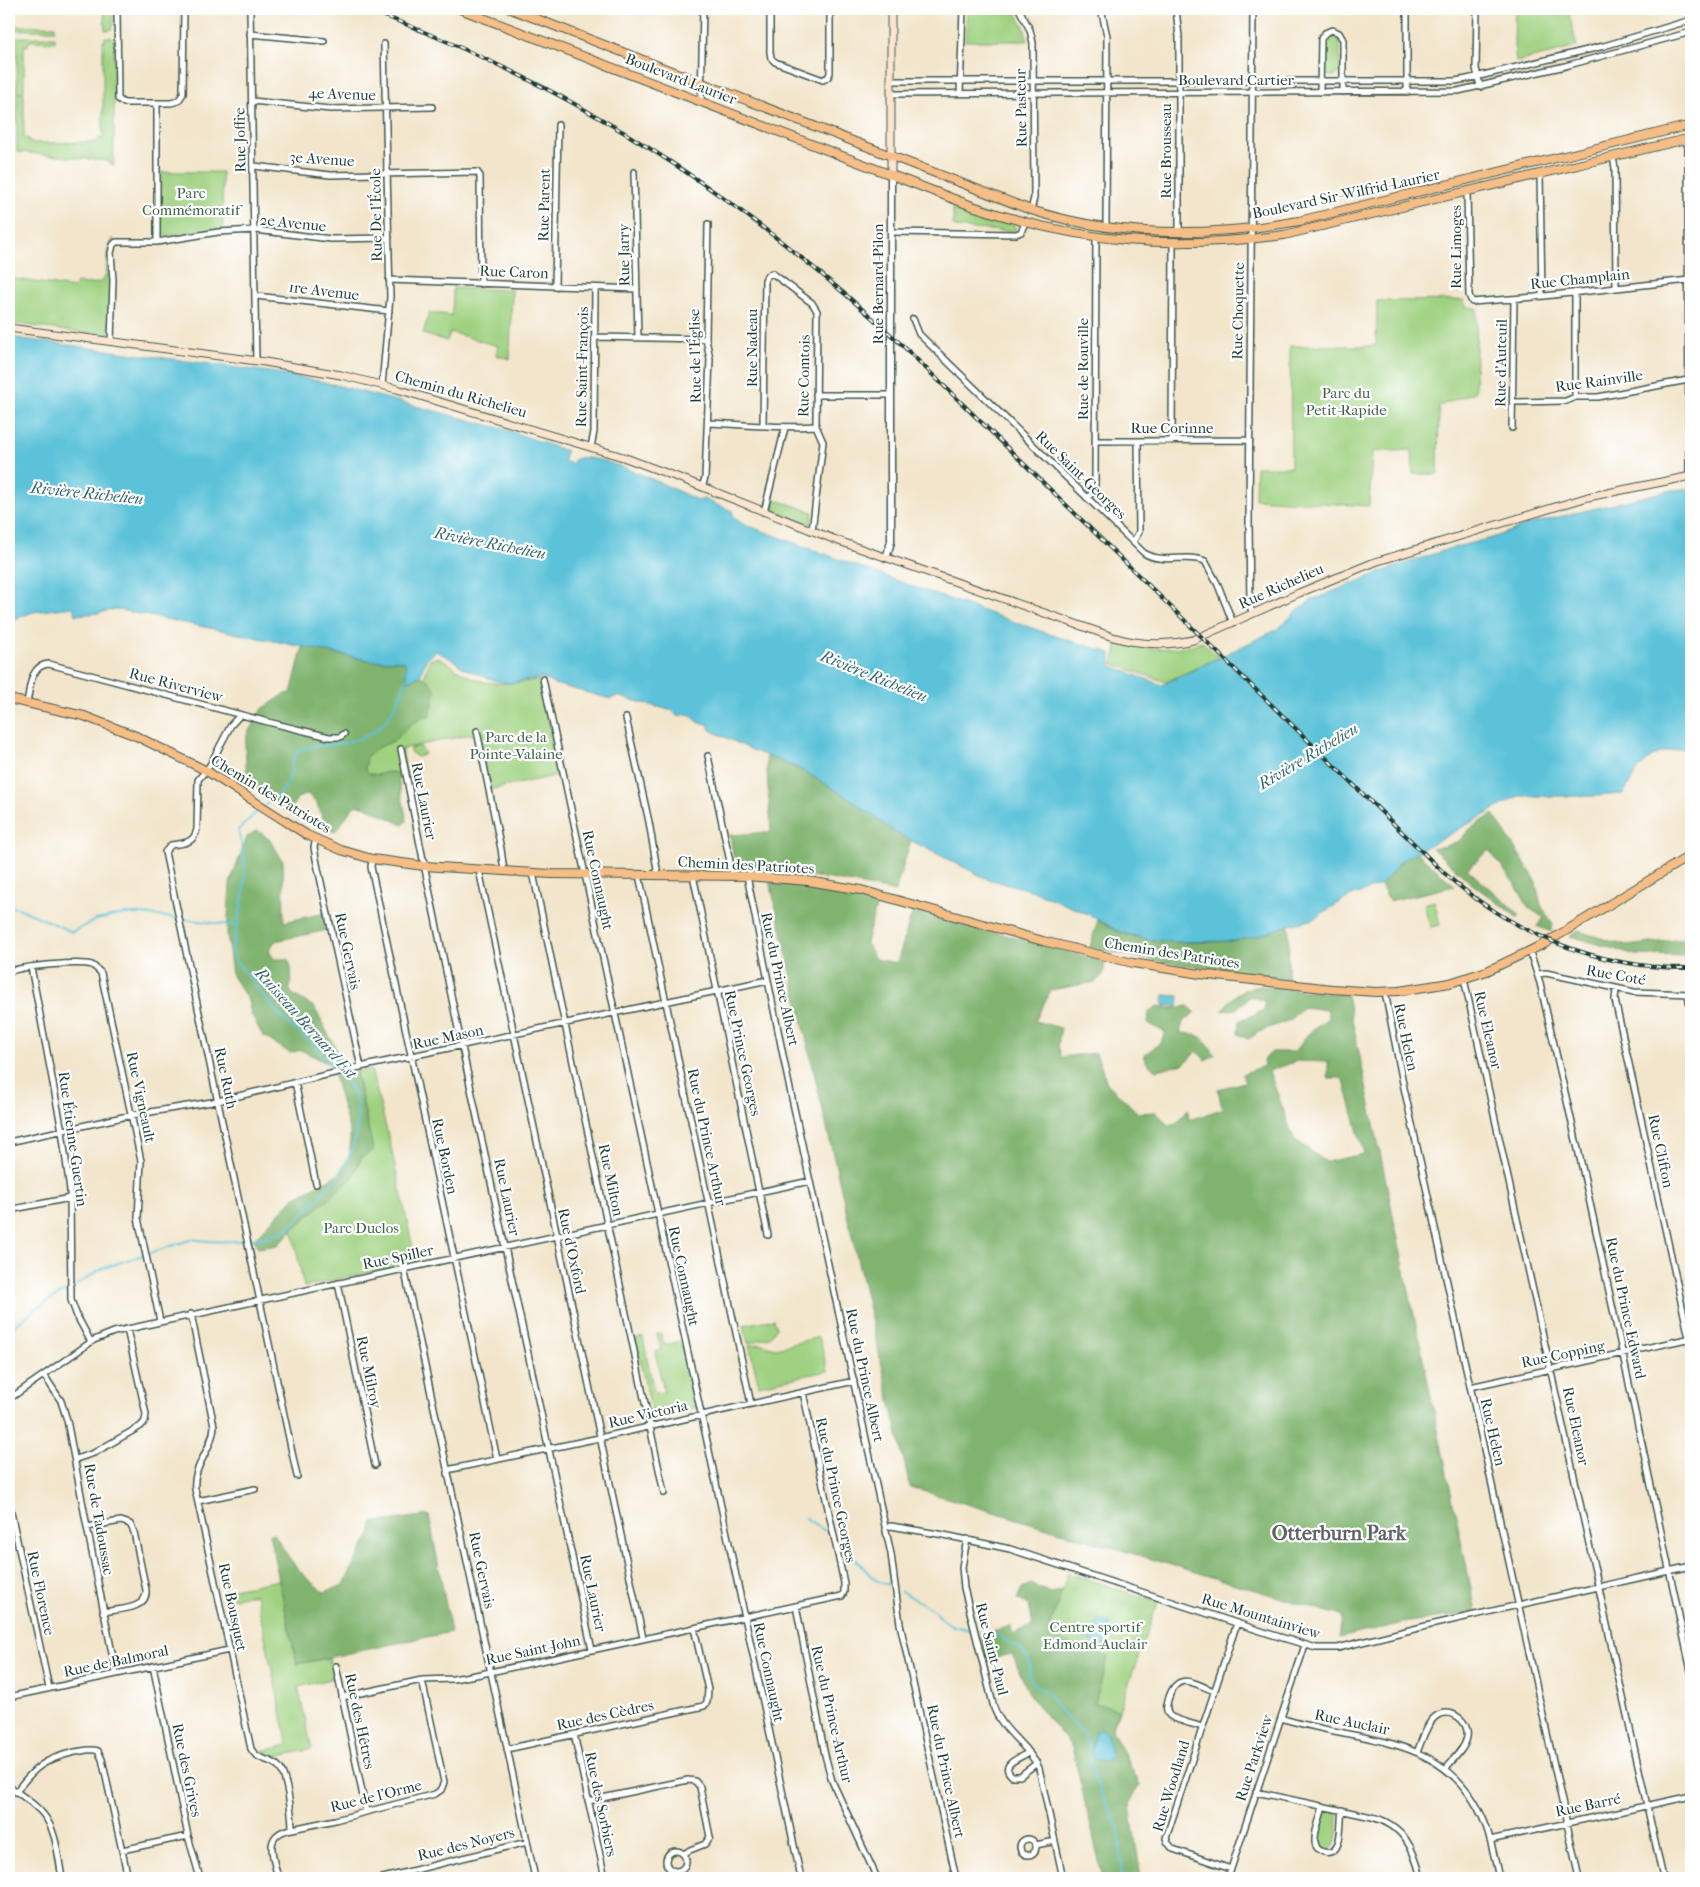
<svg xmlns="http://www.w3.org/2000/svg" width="1700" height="1887" font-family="'IM FELL French Canon',serif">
<rect width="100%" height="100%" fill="#fff"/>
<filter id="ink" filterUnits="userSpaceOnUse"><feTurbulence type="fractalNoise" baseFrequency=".02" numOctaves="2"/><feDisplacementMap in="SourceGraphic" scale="10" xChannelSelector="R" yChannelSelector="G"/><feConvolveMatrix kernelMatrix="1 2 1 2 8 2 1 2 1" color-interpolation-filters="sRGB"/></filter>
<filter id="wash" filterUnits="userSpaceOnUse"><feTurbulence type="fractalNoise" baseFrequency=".0096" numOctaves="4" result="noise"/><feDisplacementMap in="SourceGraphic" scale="20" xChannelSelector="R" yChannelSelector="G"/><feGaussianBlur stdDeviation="1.12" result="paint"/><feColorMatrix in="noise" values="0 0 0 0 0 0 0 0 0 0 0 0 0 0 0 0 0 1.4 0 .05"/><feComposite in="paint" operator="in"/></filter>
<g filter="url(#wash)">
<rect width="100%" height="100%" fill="#f2e5cb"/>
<path fill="#9fd180" stroke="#5f875a" d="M104,9H113V26L111,30H105Z
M967,9H1014L1024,27L1028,41H965Z
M1515,9H1592L1569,14L1577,47L1516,62L1514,45Z
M9,26H55V30H9Z
M1330,34H1335L1340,40V73C1335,77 1328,77 1324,73V40Z
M9,37H55V42L29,41L28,46H24V92H17V40L9,39Z
M105,37H111L114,40V166L108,161L17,152V93H24V138L29,139V143L98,142L99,138H103V41H105Z
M161,172H222L223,228L166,236L162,235L161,232Z
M953,204L1014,225L1016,229L1014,231C994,231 974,229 955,227L953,225Z
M113,238L114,240L109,247L108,256L111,280L109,333L107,336L9,323V278L74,288L76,283C124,289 97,261 113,238Z
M453,288L512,290L510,359L496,355L498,346L450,332L447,341L423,334L429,313L452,315Z
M1464,300L1466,307L1477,308L1475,392L1439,406L1438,474H1413L1412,450L1372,452L1369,506L1255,499L1256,467H1291L1290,346H1376L1377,301Z
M774,499L813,512L811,524L774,510Z
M1202,642L1219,657L1166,682L1113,664L1118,643C1146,650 1174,651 1202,642Z
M438,657C449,662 455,669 465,674C489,688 513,683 539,680L560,775L488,790L477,733L402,749L407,777L362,785L368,739L410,684L424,677L430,660Z
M415,747H421L425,754L417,757L410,752V749Z
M1434,901L1440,925L1430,927L1424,904Z
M371,1069L391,1147L416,1262L304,1287L292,1230L309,1215L305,1205L326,1200L352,1178L361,1158L373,1150L356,1072Z
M774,1319L777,1327L770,1337L748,1343L744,1325Z
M657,1334H661L664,1345L681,1341L695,1408L653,1417L635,1339L643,1337L654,1393L664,1392L655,1352L661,1350Z
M819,1337L828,1371L759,1385L749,1345L761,1344L776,1348Z
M1068,1573L1158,1602L1112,1730L1042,1646Z
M279,1580L297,1664L329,1658L334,1678L298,1687L312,1749L270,1758L257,1752L288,1745L256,1594L224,1600L222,1591Z
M1330,1811L1336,1813L1338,1817C1337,1828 1339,1844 1328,1851L1320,1848C1315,1838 1320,1820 1327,1812Z"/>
<path fill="#7fb36e" stroke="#4f7851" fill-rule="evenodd" d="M303,646C326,651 350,658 373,661C383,662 397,659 405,662L407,681L420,676L429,681L436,690L430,715L411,724L394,741L379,747L367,756L365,768L368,773C383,778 384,769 397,773L407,821L403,825L364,806L356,805C346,813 344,824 334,832L328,829L317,804L308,794L297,798L292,807L285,810L258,791L247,779L245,746L248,731L255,723L261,710L285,694L291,693Z
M766,755C795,767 823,781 849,798C870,812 889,829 911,840L895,892C840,879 792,872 736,870L730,835L771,832Z
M1493,814L1535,879L1541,905L1553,925L1551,932L1537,926L1544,918L1529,908L1515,884L1489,850L1467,869L1519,914L1518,918L1471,883L1432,848L1446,846L1459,841L1470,829Z
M257,830L270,840L283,861L284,922L325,913L328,930L275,941L269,951L274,959H288C293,970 292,977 289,988L292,994L314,1007L344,1065L350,1073L356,1072L373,1150L361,1158L352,1178L292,1230L278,1245L258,1248L254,1239L294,1198L339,1174L350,1155V1133L331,1065L301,1050L290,1053L263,1036L251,1014L248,1000L232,976L227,933L230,883L247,837Z
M1417,852L1455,886L1389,901L1381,885L1401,861Z
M770,882L829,889L878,900L866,942L875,959L897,963L913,910L1105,962L1103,975L1095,982L1051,990L1035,1021L1061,1028L1058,1045L1061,1057L1096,1053L1107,1083L1138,1113L1156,1112L1168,1125L1177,1123L1188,1109L1189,1120L1222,1109L1218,1089L1245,1082L1242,1074L1264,1066L1263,1060L1272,1052H1295L1308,1034L1328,1018V1010L1303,1007L1290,1020L1263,1030L1248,1039L1238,1034L1239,1021L1264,1010L1265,1002L1251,996L1236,1009L1222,1011C1232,996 1240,989 1259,986L1347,995L1476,1612L1403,1623L1339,1638L1342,1616L910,1487ZM1297,1061L1328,1062V1078H1341L1344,1081L1364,1154L1326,1162L1294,1139L1269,1071Z
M1098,920C1105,924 1113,930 1122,933C1157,944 1220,946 1256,936C1267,933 1278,928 1289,925L1288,978L1155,961L1090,947Z
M1578,931L1627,946L1691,938V956L1636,955L1570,936Z
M1158,1006L1172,1008L1188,1006L1195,1012L1183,1022L1180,1033C1202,1034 1204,1037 1215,1055L1205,1060L1197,1051L1184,1064L1156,1070L1147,1063L1144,1055L1160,1043L1166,1033L1148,1023L1149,1011Z
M429,1515L451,1632L297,1664L269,1534L274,1533C289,1559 299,1574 324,1592L344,1585L359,1554L372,1533V1523Z
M1031,1584L1050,1593L1062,1591L1047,1637L1108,1657L1095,1703L1118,1710L1112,1730L1140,1785L1133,1795L1130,1805L1141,1878H1103L1072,1747L1030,1696L1012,1654L985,1660L981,1635L1010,1626L1013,1634L1033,1625L1029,1605L1017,1599L1022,1588Z"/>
<path fill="#5cc2d9" stroke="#3e8086" d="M9,337L284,374L328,383L507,430L566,451L564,461L572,464L575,459C597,450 675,490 699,501L703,499L732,511L734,517L741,523L917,588L1049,634L1111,653V666L1162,685L1278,629L1300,608L1312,600L1376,574L1451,548L1492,538L1530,524L1667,491L1691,488V746C1682,750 1673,749 1664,752C1641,759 1635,775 1623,794L1595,796H1519L1401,861L1381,885L1347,898L1311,920L1289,925L1257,936L1233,941L1172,942L1147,939L1120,932L1088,914L1031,890L987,879L896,833L849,798L800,769L752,750L710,730L708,724L700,723L689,714L677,716L673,711L617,696L611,699L554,684L542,678L509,683L496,681L463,668L455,661L436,651L427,658L420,676L407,681L405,662C398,659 382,661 373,661L115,609L99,613L76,615L73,607L33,612L9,621Z
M1164,995L1179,996L1178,1006L1163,1005Z
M1098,1620L1111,1624L1104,1646L1079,1637L1082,1630L1094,1634Z
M1103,1729L1107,1733L1111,1756L1106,1761L1097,1760L1092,1752L1095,1731Z"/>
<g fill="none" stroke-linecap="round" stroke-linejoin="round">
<path stroke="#5cc2d9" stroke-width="2" d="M266,805C272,799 284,791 287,783C293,772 290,755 302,749C311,745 326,746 337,744C382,738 391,718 407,679
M9,907L18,908L72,932L96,920L124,914H142L238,926
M73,1287L103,1268L193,1239C215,1244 264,1241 283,1231C293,1226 306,1210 314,1202C322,1193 332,1184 339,1174C356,1149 365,1114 351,1087L307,1039L283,1019L233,958L232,950L244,891L245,861L238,830L260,809
M9,1330L38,1307L69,1289
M805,1518L827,1532
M839,1541L873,1578L879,1582L891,1585
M901,1591L935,1611L942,1619L953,1626L970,1630
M980,1632L998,1635L1018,1648L1028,1658L1030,1665L1029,1673L1034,1685L1050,1695L1057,1708L1074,1723L1084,1735L1089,1745L1094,1778L1118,1827L1122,1862L1120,1878"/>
</g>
</g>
<g filter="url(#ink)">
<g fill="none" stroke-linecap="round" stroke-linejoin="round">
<defs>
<path id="minor" d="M117,9L118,99L124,103H171L178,101L183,94L184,9
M250,9L256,360
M770,9V52L771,58L775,62L823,80L828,77L830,73V9
M1019,9L1030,30L1033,43L1034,198L1031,210
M1101,9L1107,36L1106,228
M1176,9L1179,37V233
M1253,9L1249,522L1250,607L1253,613
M1407,9V92
M1477,9L1476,68L1480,87
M250,34L324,41
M891,81H1455L1467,79L1604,46L1691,20
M1320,92L1321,39L1325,33L1332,30L1339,33L1343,40V92
M960,93L963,9
M891,94L1458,91L1565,66L1691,32
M252,101L330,109L432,107
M701,101L703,9
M1686,139L1688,148L1689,477
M1613,157L1615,168L1616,288
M254,166L330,175L477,172L480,176L481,284
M634,172L638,337
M1540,174L1542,296
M1467,192L1469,295L1472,302L1535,297L1689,280
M892,232L1016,234L1021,232L1025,223
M157,242V104
M389,280L637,289
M555,287L558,125
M1575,292V397
M256,296L389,311
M913,319L919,334L1144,553C1163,565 1187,553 1205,561L1218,585L1233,623
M595,337L706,339
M111,341L113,280L111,253L113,245L116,242H157L218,232L255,230L331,239L389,238
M382,385L390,297L384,44
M816,395H891
M1513,402L1566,401L1575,397H1598L1688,380
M708,423C744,424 780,429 816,426
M763,425L765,280L767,276L772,273L812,303L817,311L816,426L823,442L812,531
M1512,428L1514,299
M1095,441L1250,440
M1172,441L1173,243
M591,447L594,432L595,288
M702,487L705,478L710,359L706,339L708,224
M1087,498L1093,492L1095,486L1096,237
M764,512L785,428
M1133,542L1139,532L1138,441
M543,679L801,1878
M27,703C30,688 30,665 49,664L268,722L329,737H340L344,734
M240,715L231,725L210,765L198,780L197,829C194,844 183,843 171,845L165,852L297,1476
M626,718L649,822L658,875
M477,731L501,849L504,871
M401,749C460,1050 528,1349 592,1650
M708,756L733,876
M316,839L314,847L316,859L361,1067
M372,859L371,867L497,1459
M479,870L643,1638
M533,873L664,1493
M639,875L751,1404
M693,875L768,1235
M747,876L788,1080L891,1554L900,1624L956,1878
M1530,952L1540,983L1585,1180L1691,1671
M31,967L62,1131L70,1190L71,1300L77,1316L91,1342
M9,972C21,966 80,961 92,965C95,967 98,970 101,973L141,1161L138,1218L160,1321
M1538,974L1546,973L1634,992L1691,994
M1464,979L1663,1878
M1616,989L1615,1000L1691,1347
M1385,992L1404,1088L1579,1878
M1688,994L1691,1014
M295,1082L316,1184
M9,1142L132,1115L218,1101L351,1069L768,980
M9,1210L70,1198
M404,1268L535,1878
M338,1283L375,1465
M191,1314L214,1426C213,1449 192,1466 195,1489L251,1749C258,1761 268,1758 277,1765C287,1772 292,1816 292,1829C262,1834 273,1856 278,1878
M44,1375L61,1401L67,1420L87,1527L116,1673
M1470,1387L1691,1338
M9,1399L94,1340L114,1332L810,1181
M76,1459L94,1453L141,1426L145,1421L146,1414L127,1329
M447,1470L599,1438L854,1381
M198,1501L255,1489
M9,1503L49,1688
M87,1527L121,1521L130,1524L134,1532L146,1590C148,1610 118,1609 103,1612
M885,1527L891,1526L944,1535L1010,1549L1270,1634L1316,1648H1338L1426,1626L1691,1566
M967,1539L962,1567L964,1588L994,1708C1003,1732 1028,1745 1039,1768L1063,1878
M796,1606L825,1755L832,1781L877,1878
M153,1666L188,1836L200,1878
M336,1666L366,1811
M9,1697L229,1650
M342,1697L422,1680L453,1679L481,1674L842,1596L844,1592V1583L803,1392
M1281,1718C1360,1744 1450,1731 1486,1826C1492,1843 1495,1861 1499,1878
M1202,1727C1194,1724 1174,1720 1169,1715C1165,1710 1167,1705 1168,1700C1177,1670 1193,1683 1214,1691
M574,1734L605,1878
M507,1749L704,1706L707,1702L708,1690L694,1628
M1029,1752C1021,1758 998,1764 1012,1776H1020L1037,1763
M1417,1752C1422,1741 1426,1724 1435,1717C1449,1706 1470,1720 1467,1737C1465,1749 1452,1760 1445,1769
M9,1786C20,1795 34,1803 43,1814C57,1831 58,1857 62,1878
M16,1792C34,1767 45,1759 75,1752C83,1751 91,1748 98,1751L102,1759L128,1878
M1256,1792L1372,1817C1404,1825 1414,1849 1421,1878
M588,1801L688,1780L695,1781L700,1787L710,1837L705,1844L690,1850L684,1854
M1323,1806C1321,1818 1314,1830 1315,1841C1315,1853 1332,1857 1337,1846C1342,1836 1340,1821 1342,1810
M292,1829L335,1820L435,1794L441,1790L444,1782L422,1680
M1020 1847a8 8 0 1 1 16 0a8 8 0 1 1-16 0Z
M1490,1840L1691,1796
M1036,1845L1055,1841
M122,1850L188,1836
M666 1861a10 10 0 1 1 20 0a10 10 0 1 1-20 0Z
M1231,1869L1173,1849L1168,1843L1166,1838L1237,1623
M383,1878L527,1842
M1228,1878L1305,1645"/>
<path id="tertiary" d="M886,558L891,542V174"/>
<path id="secondary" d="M891,9V174
M9,328L265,362L341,375L397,389L623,457L685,480L836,540L1113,637C1140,645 1166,646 1193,640L1299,593L1375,562L1588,497L1691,476"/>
<path id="primary" d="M460,9L972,206C1081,243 1170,250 1284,235L1691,138
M511,9L1031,210C1119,238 1210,237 1299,221L1691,125
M9,699L84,716L136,736L205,770L307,835L341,850L372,859L424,866L551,874L747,876L808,881L861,890L1043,941L1133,963L1200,974L1332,989L1376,992L1399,991L1450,983L1487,971L1544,944L1691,855"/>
</defs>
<use href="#minor" stroke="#3f564b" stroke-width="8"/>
<use href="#tertiary" stroke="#3f564b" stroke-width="9"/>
<use href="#secondary" stroke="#3f564b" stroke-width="9"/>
<use href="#primary" stroke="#3f564b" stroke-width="10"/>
<use href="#minor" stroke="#fff" stroke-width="5"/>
<use href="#tertiary" stroke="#fff" stroke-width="6"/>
<use href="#secondary" stroke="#fbe5cf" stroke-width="7"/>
<use href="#primary" stroke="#f6be87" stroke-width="8"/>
<defs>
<path id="rail" d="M367,9C440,37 512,69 580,107C697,172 804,254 902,345L1443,872C1512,934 1598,969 1691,968"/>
</defs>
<use href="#rail" stroke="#1f3d34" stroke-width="4"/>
<use href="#rail" stroke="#fff" stroke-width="2" stroke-dasharray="5.5" stroke-linecap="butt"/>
</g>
</g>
<g text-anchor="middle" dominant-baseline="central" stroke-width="4.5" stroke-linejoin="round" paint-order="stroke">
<g font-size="15" fill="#1f3d34" stroke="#fff">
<text transform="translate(681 79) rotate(21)">Boulevard Laurier</text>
<text x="1236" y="80">Boulevard Cartier</text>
<text transform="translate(342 94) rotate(2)">4e Avenue</text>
<text transform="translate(1021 108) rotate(-91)">Rue Pasteur</text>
<text transform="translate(240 140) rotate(-91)">Rue Joffre</text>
<text transform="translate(1166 151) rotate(-90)">Rue Brousseau</text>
<text transform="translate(322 159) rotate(4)">3e Avenue</text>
<text transform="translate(1346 194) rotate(-12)">Boulevard Sir-Wilfrid-Laurier</text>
<text transform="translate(544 205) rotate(-89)">Rue Parent</text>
<text transform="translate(376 215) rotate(-91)">Rue De l'École</text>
<text transform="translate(293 223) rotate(6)">2e Avenue</text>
<text transform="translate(1456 247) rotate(-90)">Rue Limoges</text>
<text transform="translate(624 255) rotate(-91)">Rue Jarry</text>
<text transform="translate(514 272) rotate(2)">Rue Caron</text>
<text transform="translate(1580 279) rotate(-6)">Rue Champlain</text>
<text transform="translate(878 284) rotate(-90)">Rue Bernard-Pilon</text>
<text transform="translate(324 291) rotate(7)">1re Avenue</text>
<text transform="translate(1238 311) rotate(-89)">Rue Choquette</text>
<text transform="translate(752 348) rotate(-90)">Rue Nadeau</text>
<text transform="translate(695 356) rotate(-91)">Rue de l'Église</text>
<text transform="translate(1501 363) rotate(-89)">Rue d'Auteuil</text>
<text transform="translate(582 367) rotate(-89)">Rue Saint-François</text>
<text transform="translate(1083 369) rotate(-90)">Rue de Rouville</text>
<text transform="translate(804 376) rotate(-89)">Rue Comtois</text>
<text transform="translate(1599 381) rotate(-8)">Rue Rainville</text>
<text transform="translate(461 394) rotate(16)">Chemin du Richelieu</text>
<text x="1172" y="428">Rue Corinne</text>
<text transform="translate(1081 475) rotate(44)">Rue Saint-Georges</text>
<text transform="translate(1281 586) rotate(-24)">Rue Richelieu</text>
<text transform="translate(176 685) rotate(15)">Rue Riverview</text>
<text transform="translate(271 794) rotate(31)">Chemin des Patriotes</text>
<text transform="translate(424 801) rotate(79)">Rue Laurier</text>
<text transform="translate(746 865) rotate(3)">Chemin des Patriotes</text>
<text transform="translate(598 880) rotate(78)">Rue Connaught</text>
<text transform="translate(348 951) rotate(78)">Rue Gervais</text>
<text transform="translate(1172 953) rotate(9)">Chemin des Patriotes</text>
<text transform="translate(1616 975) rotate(10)">Rue Coté</text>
<text transform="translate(780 979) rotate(78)">Rue du Prince Albert</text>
<text transform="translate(1488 1030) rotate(77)">Rue Eleanor</text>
<text transform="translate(448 1037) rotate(-12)">Rue Mason</text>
<text transform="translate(1406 1037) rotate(78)">Rue Helen</text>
<text transform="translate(743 1053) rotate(78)">Rue Prince Georges</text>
<text transform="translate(226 1078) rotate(78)">Rue Ruth</text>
<text transform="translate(141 1097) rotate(78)">Rue Vigneault</text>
<text transform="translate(707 1137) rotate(78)">Rue du Prince Arthur</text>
<text transform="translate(73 1139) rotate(82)">Rue Étienne-Guertin</text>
<text transform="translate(1661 1151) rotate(78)">Rue Clifton</text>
<text transform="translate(445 1156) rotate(78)">Rue Borden</text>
<text transform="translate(611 1180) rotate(78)">Rue Milton</text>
<text transform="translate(507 1197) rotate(78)">Rue Laurier</text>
<text transform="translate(572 1251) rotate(78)">Rue d'Oxford</text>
<text transform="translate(398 1257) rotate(-12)">Rue Spiller</text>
<text transform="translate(684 1276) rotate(78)">Rue Connaught</text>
<text transform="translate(1626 1308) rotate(78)">Rue du Prince Edward</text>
<text transform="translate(1563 1354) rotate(-12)">Rue Copping</text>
<text transform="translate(369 1372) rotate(78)">Rue Milroy</text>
<text transform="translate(865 1375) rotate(78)">Rue du Prince Albert</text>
<text transform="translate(648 1414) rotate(-13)">Rue Victoria</text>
<text transform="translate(1576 1426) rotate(78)">Rue Eleanor</text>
<text transform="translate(1493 1432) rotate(77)">Rue Helen</text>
<text transform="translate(836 1490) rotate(78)">Rue du Prince Georges</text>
<text transform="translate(99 1519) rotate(80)">Rue de Tadoussac</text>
<text transform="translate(482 1570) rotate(78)">Rue Gervais</text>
<text transform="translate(41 1593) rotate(78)">Rue Florence</text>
<text transform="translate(593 1593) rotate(78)">Rue Laurier</text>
<text transform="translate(233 1607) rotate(78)">Rue Bousquet</text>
<text transform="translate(1261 1616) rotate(17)">Rue Mountainview</text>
<text transform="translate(992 1649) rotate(76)">Rue Saint-Paul</text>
<text transform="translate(533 1650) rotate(-12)">Rue Saint-John</text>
<text transform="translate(116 1661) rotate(-12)">Rue de Balmoral</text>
<text transform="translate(769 1672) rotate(78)">Rue Connaught</text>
<text transform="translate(832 1714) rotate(77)">Rue du Prince-Arthur</text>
<text transform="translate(605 1715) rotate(-12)">Rue des Cèdres</text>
<text transform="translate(360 1721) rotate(78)">Rue des Hêtres</text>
<text transform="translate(1352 1722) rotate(12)">Rue Auclair</text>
<text transform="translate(1254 1758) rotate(-72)">Rue Parkview</text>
<text transform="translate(187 1770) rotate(78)">Rue des Grives</text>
<text transform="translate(946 1771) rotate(78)">Rue du Prince Albert</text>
<text transform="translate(1171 1786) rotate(-73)">Rue Woodland</text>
<text transform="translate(376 1796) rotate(-14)">Rue de l'Orme</text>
<text transform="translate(601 1804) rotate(78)">Rue des Sorbiers</text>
<text transform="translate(1588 1805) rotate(-12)">Rue Barré</text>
<text transform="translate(466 1844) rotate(-14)">Rue des Noyers</text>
</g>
<g font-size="15" fill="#3f6247" stroke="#fff">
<text x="191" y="193">Parc<tspan x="191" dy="17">Commémoratif</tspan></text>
<text x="1346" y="393">Parc du<tspan x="1346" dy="17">Petit-Rapide</tspan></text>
<text x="516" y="737">Parc de la<tspan x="516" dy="17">Pointe-Valaine</tspan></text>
<text x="361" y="1228">Parc Duclos</text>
<text x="1095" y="1627">Centre sportif<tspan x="1095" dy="17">Edmond-Auclair</tspan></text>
</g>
<g font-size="16" font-style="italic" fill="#316566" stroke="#fff">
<text transform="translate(87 493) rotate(6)">Rivière Richelieu</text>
<text transform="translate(490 543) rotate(11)">Rivière Richelieu</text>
<text transform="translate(874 676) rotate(22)">Rivière Richelieu</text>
<text transform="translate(1308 756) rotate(-31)">Rivière Richelieu</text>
<text transform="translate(306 1023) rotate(48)">Ruisseau Bernard Est</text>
</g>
<g font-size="20" font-weight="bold" fill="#5e6266" stroke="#fff">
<text x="1339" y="1533">Otterburn Park</text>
</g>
</g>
<rect width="1700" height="1887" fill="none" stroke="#fff" stroke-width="30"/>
</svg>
